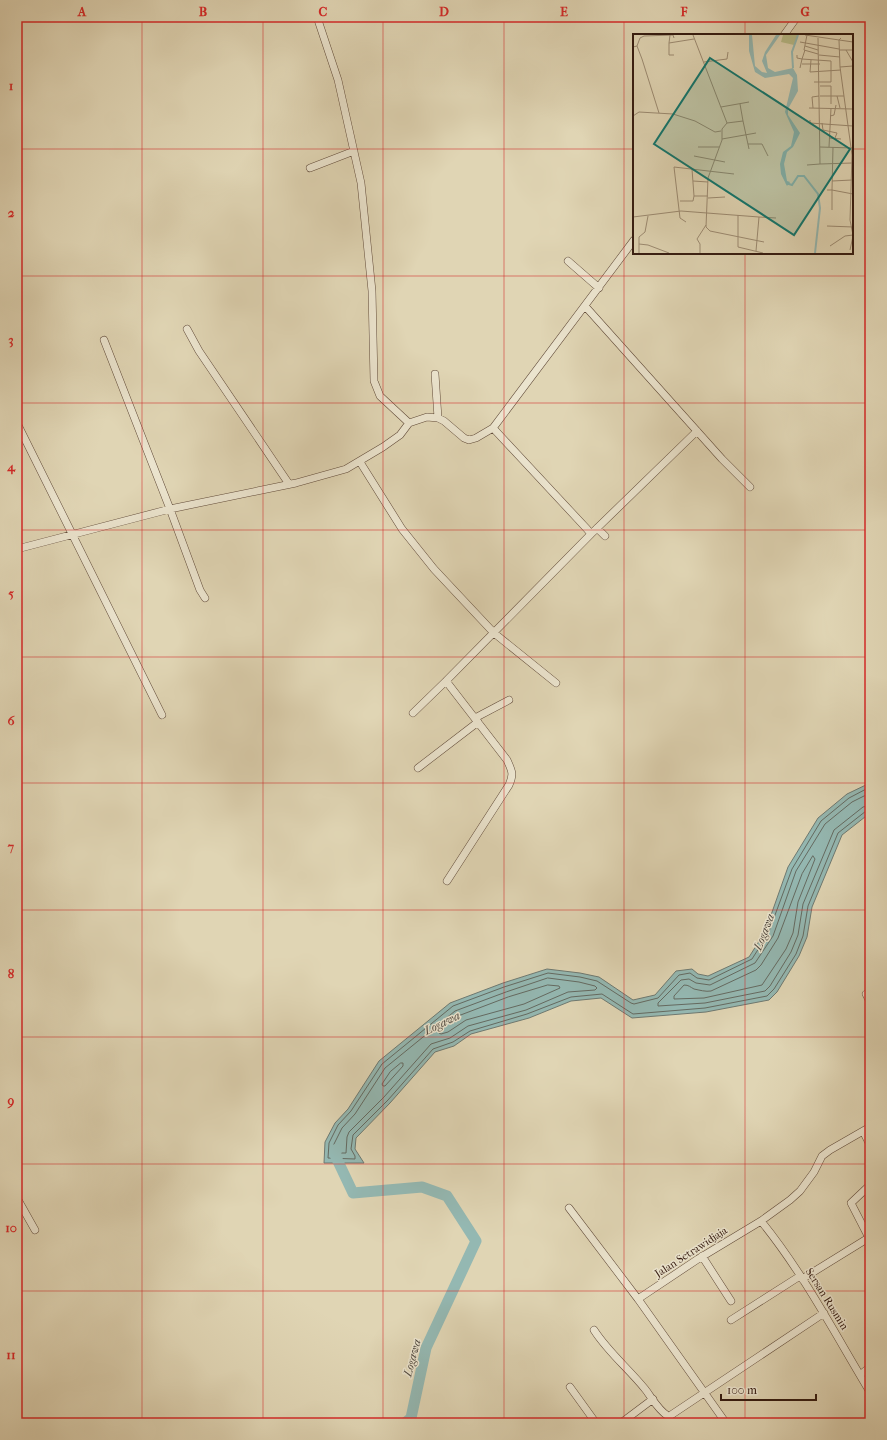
<svg xmlns="http://www.w3.org/2000/svg" width="887" height="1440" font-family="'IM FELL French Canon',serif">
<rect width="100%" height="100%" fill="#e0d5b4"/>
<filter id="stains"><feTurbulence type="fractalNoise" baseFrequency=".005" numOctaves="4"/><feColorMatrix values="0 0 0 0 .2 0 0 0 0 .09 0 0 0 0 .02 0 0 0 .5 -.17"/></filter>
<radialGradient id="worn" r=".72"><stop offset=".6" stop-color="#630" stop-opacity="0"/><stop offset="1" stop-color="#630" stop-opacity=".3"/></radialGradient>
<path fill="#94b8b2" stroke="#6e7971" d="M870,783V813L842,835L812,907L807,937L799,956L777,992L769,1000L706,1012L632,1018L601,998L571,1001L529,1018L471,1034L454,1046L435,1052L390,1103L356,1138L355,1149L364,1163H324L325,1142L335,1123L348,1109L379,1061L450,1003L503,983L547,969L580,973L599,977L633,1000L655,995L676,971L692,969L698,974L708,976L749,957L765,932L788,867L818,818L847,794Z"/>
<g fill="none" stroke-linecap="round" stroke-linejoin="round">
<path stroke="#646a61" stroke-width="1" d="M870,787L849,798L821,821L792,869L768,934L752,959L709,980L697,978L690,973L679,975L658,998L634,1004L631,1003L597,981L580,977L548,973L504,987L453,1006L382,1064L351,1111L338,1125L329,1143L328,1158L355,1159V1156L351,1149L353,1135L388,1100L433,1049L453,1042L470,1031L527,1014L571,997L602,994L633,1014L705,1008L767,996L774,989L796,954L803,936L808,906L838,833L866,811L870,810
M870,793L852,802L825,824L796,871L773,936L755,963L710,985L696,983L689,979L681,980L658,1003V1006L705,1003L765,991L770,986L791,952L798,935L803,904L834,830L863,807L870,805
M813,856L815,859L798,902L793,933L786,949L762,985L704,998L674,999V996L684,985C689,985 690,987 694,989C699,990 706,992 711,991L756,970L761,965L778,938L802,874Z
M548,978L579,982L595,986L597,988L595,990L568,992L526,1010L468,1026L450,1038L431,1044L384,1097L349,1132L347,1137L346,1153H334V1144L342,1128L355,1114L385,1068L455,1011L506,992Z
M548,985L559,986L560,988L524,1004L466,1020L448,1032L441,1034L439,1033V1031L458,1016L508,997Z
M401,1063H403V1066L385,1086H383L382,1084L390,1072Z"/>
<path stroke="#94b8b2" stroke-width="11" d="M337,1149L335,1155L353,1193L422,1187L447,1196L476,1241L426,1348L411,1418L405,1423"/>
<defs>
<path id="minor" d="M317,17L338,80L361,183L372,291L374,381L380,396L409,423
M869,17L870,18
M784,35L797,17
M310,168L354,151
M568,261L599,288
M585,306L722,459L750,487
M187,329L199,351L289,484
M104,340L170,509L200,590L205,598
M435,374L438,418
M17,423L162,715
M360,462L402,529L434,569L494,633L556,683
M597,528L605,536
M591,534L697,431
M17,549L170,509L296,483L346,469L383,447L400,435L409,423L427,417L438,418L444,421L464,438L469,440L476,438L493,428L634,240
M446,681L507,760C512,771 514,774 509,785L447,881
M413,713L446,681L591,534L587,529L493,428
M475,718L509,700
M418,768L478,722
M866,994L870,1002
M863,1131L870,1145
M17,1198L35,1230
M569,1208L638,1299
M761,1221C804,1274 835,1334 870,1392
M869,1238L851,1203L870,1185
M702,1256L731,1301
M802,1279L870,1237
M731,1320L800,1276
M594,1330C608,1352 629,1369 645,1389C652,1398 658,1410 668,1416L671,1415L824,1313
M860,1375L870,1367
M570,1387L596,1423
M621,1423L653,1399
M726,1423L638,1299L698,1259L761,1221L790,1200L800,1191L814,1172L822,1156L830,1150L870,1127"/>
</defs>
<use href="#minor" stroke="#604a39" stroke-width="8"/>
<use href="#minor" stroke="#ebe4ce" stroke-width="7"/>
</g>
<path fill="none" stroke="#d62828" stroke-width="1" stroke-opacity="0.55" d="M142,17V1423M263,17V1423M383,17V1423M504,17V1423M624,17V1423M745,17V35M17,149H634M852,149H870M745,253V1423M17,276H870M17,403H870M17,530H870M17,657H870M17,783H870M17,910H870M17,1037H870M17,1164H870M17,1291H870"/>
<g text-anchor="middle" dominant-baseline="central" stroke-width="3" stroke-linejoin="round" paint-order="stroke">
<g font-size="11" fill="#351b10" stroke="#ebe4ce">
<text transform="translate(691 1252) rotate(-33)">Jalan Setrawidjaja</text>
<text transform="translate(827 1299) rotate(58)">Sersan Rusmin</text>
</g>
<g font-size="12" font-style="italic" fill="#524a41" stroke="#ebe4ce">
<text transform="translate(764 932) rotate(-69)">Logawa</text>
<text transform="translate(442 1023) rotate(-26)">Logawa</text>
<text transform="translate(412 1358) rotate(-75)">Logawa</text>
</g>
</g>
<g transform="translate(633 34)">
<rect width="220" height="220" fill="#e0d5b4"/>
<path d="M150,1H165L161,11L148,8Z" fill="#b8bc89"/>
<path d="M116,1H119L122,32L129,38L134,39L129,27L132,18L143,1H147L133,21L135,34L142,38L160,34L164,41L165,57L155,75V81L167,99L160,113L154,118L151,130L154,147L157,148L154,152L148,140L147,130L150,118L158,112L160,103L161,98L152,78L160,44L156,40L132,44L122,38L116,17Z" fill="#94b8b2"/>
<path fill="none" stroke="#94b8b2" stroke-width="2" d="M160,34L159,18L165,1M153,149L159,151L165,142H171L185,160L187,174L182,219"/>
<path fill="none" stroke="#9c8b72" stroke-width="1" d="M37,1L36,9L61,5M60,1L94,89L89,95V106L75,144L73,193L77,197L131,208M172,1L220,8M174,1L171,16L185,20M185,4L187,130L219,129M167,8L206,15M36,9V21H41M4,12L7,4L11,2L40,1L41,4M172,12L185,16M0,13L4,12L9,25L26,79M172,16L169,25L198,27V48H181M206,16H220M213,16L220,28M164,21V24L169,25L167,34M186,21L207,23M178,26L177,38L208,36M71,28L94,25L95,18M169,30H187M207,33L220,32M187,52H198V70M187,62H211M204,62L207,74M107,70L110,87M88,73L116,68M176,74L220,75M180,74L179,63L186,62M0,82L6,78L40,80L62,87L82,98L88,97M197,82L201,81L203,71M177,86V89L220,92M94,89L110,87L116,115M189,89L190,96L204,99L202,104M196,104L208,105M89,105L123,99M115,110H129L135,122M65,113H86M187,113L220,114M196,113L198,74M61,122L92,128M174,131L187,130M59,135L61,162H75M60,147L75,148M199,147L219,146M194,156H199L200,113M75,164L92,163M47,167H60L61,162M199,176V156L220,160M105,181V213L130,219M0,183L48,177L126,183L123,217M126,183L143,184M53,188L47,184L41,133L101,140M194,192L220,193M6,210L15,211L36,219M197,212L212,202L220,201L217,186L219,121L207,33L206,6L208,4M217,216L220,202M6,219V203L12,198L15,182M67,219V210L64,205L73,191"/>
<path fill="#0f766e" fill-opacity="0.15" stroke="#0f766e" stroke-width="2" d="M77,24L217,115L161,201L21,110Z"/>
<rect width="220" height="220" fill="none" stroke="#351b10" stroke-width="2"/>
</g>
<rect width="887" height="1440" fill="none" stroke="#e0d5b4" stroke-width="44"/>
<path d="M721 1394v6h95v-6" fill="none" stroke="#351b10" stroke-width="2"/>
<text x="727" y="1394" font-size="12" fill="#351b10" stroke="#ebe4ce" stroke-width="3" paint-order="stroke">100 m</text>
<rect x="22" y="22" width="843" height="1396" fill="none" stroke="#d62828" stroke-width="1.5"/>
<g font-size="13" text-anchor="middle" font-weight="bold" fill="#d62828">
<text x="82" y="16">A</text>
<text x="203" y="16">B</text>
<text x="323" y="16">C</text>
<text x="444" y="16">D</text>
<text x="564" y="16">E</text>
<text x="684" y="16">F</text>
<text x="805" y="16">G</text>
<text x="11" y="90">1</text>
<text x="11" y="217">2</text>
<text x="11" y="344">3</text>
<text x="11" y="471">4</text>
<text x="11" y="598">5</text>
<text x="11" y="725">6</text>
<text x="11" y="851">7</text>
<text x="11" y="978">8</text>
<text x="11" y="1105">9</text>
<text x="11" y="1232">10</text>
<text x="11" y="1359">11</text>
</g>
<rect width="100%" height="100%" filter="url(#stains)"/>
<rect width="100%" height="100%" fill="url(#worn)"/>
</svg>
